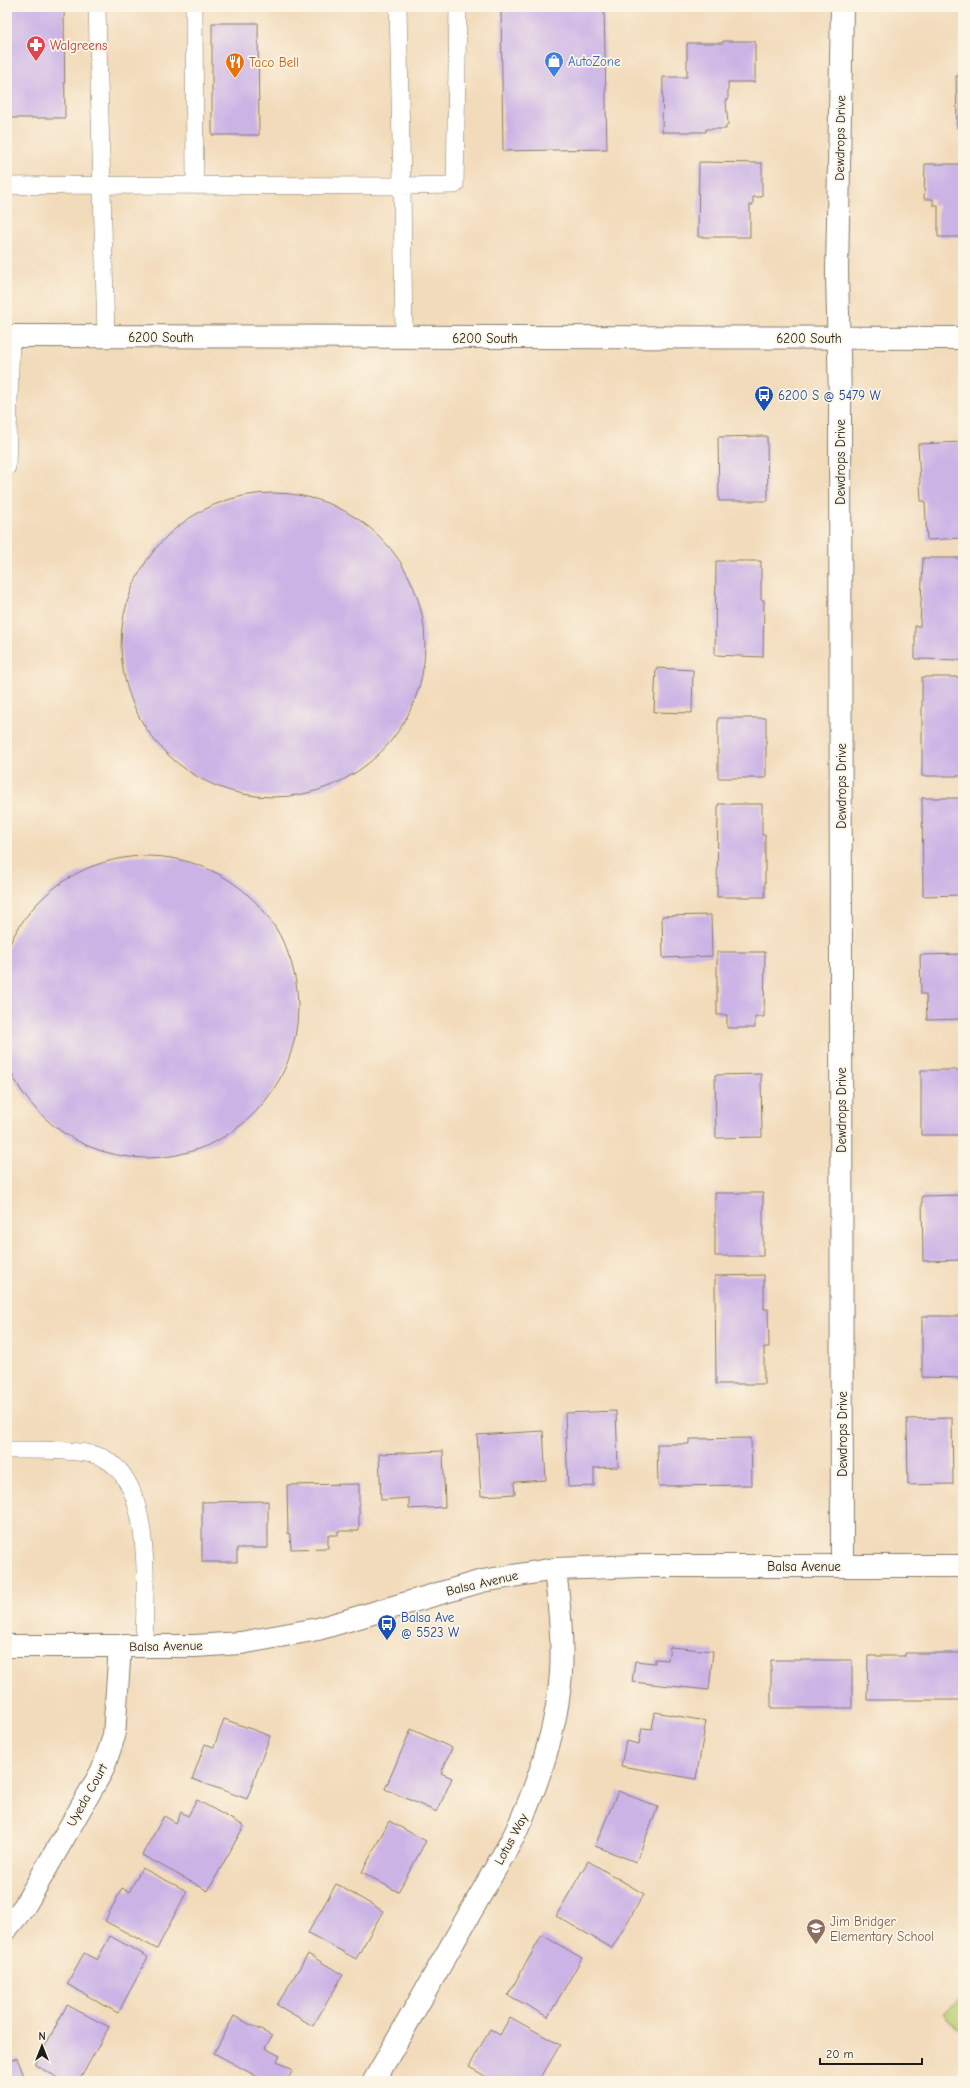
<svg xmlns="http://www.w3.org/2000/svg" width="970" height="2088" font-family="'Comic Neue',sans-serif">
<rect width="100%" height="100%" fill="#fcf5e5"/>
<filter id="ink" filterUnits="userSpaceOnUse"><feTurbulence type="fractalNoise" baseFrequency=".025" numOctaves="2"/><feDisplacementMap in="SourceGraphic" scale="8" xChannelSelector="R" yChannelSelector="G"/><feConvolveMatrix kernelMatrix="1 2 1 2 8 2 1 2 1" color-interpolation-filters="sRGB"/></filter>
<filter id="wash" filterUnits="userSpaceOnUse"><feTurbulence type="fractalNoise" baseFrequency=".012" numOctaves="4" result="noise"/><feDisplacementMap in="SourceGraphic" scale="16" xChannelSelector="R" yChannelSelector="G"/><feGaussianBlur stdDeviation="0.9" result="paint"/><feColorMatrix in="noise" values="0 0 0 0 0 0 0 0 0 0 0 0 0 0 0 0 0 1.4 0 .05"/><feComposite in="paint" operator="in"/></filter>
<g filter="url(#wash)">
<rect width="100%" height="100%" fill="#f2dbbb"/>
<path fill="#bccd6f" stroke="#6c7446" d="M963,1996V2035L944,2013Z"/>
<g id="blocks">
<path fill="#cbb3e6" d="M7,7H64L65,118H7Z
M501,7H604L607,149L503,151Z
M212,23H258L259,135H212Z
M723,41H755V82H728V100H726L728,125H726V129H706V132H662L663,77H687V43H723Z
M956,76H963V128H957Z
M699,162L762,163V197H753V205H750V237H698Z
M925,164H963V237H938V205H933V199H924Z
M767,436L768,501H719L718,437Z
M963,442V538L927,540L925,501H921L918,444Z
M121 645a152 152 0 1 1 304 0a152 152 0 1 1-304 0Z
M923,558H963V660L915,659V626H920Z
M716,561H761V600H764L763,657L715,655Z
M656,668L693,670L692,713L654,712Z
M922,677H963V776H922Z
M718,718H766V778H718Z
M922,798H963V895L923,896Z
M718,804H762V835H765V897H717Z
M-4 1007a151 151 0 1 1 302 0a151 151 0 1 1-302 0Z
M711,915L712,956L663,958L662,916Z
M717,952H765L764,1017H755V1028H727V1015H717Z
M963,954V1019L927,1020L926,994H921L920,955Z
M921,1070H963V1135H921Z
M761,1074L762,1137L716,1138L715,1075Z
M715,1193H763V1256H715Z
M963,1195V1260L923,1261L922,1196Z
M764,1275V1309H768L769,1347H764V1384H716L715,1276Z
M922,1316H963V1378L922,1377Z
M616,1411L618,1467L594,1468V1486L568,1487L565,1413Z
M952,1418L953,1484L908,1485L907,1419Z
M543,1431L546,1480L514,1482L515,1494L481,1496L477,1435Z
M751,1438L752,1485L658,1486L657,1444H689V1439Z
M443,1451L445,1507L409,1509V1498L381,1500L379,1454Z
M359,1484V1531H338V1535H328V1548L291,1549L290,1534H288L287,1485Z
M268,1501V1548H237V1562H202V1502Z
M670,1647L713,1651L709,1690L632,1682L635,1661L655,1663V1659L668,1660Z
M905,1653H963V1700H867L868,1656H905Z
M771,1660H852V1708H771Z
M655,1712L706,1721L696,1779L621,1766L626,1741L639,1744L642,1728L652,1729Z
M224,1719L270,1736L247,1799L192,1779L205,1744L214,1747Z
M411,1729L452,1748L441,1773L452,1778L437,1812L385,1789Z
M618,1791L658,1807L636,1862L595,1846Z
M197,1800L244,1826L208,1891L142,1855L164,1816L176,1823L181,1812L188,1816Z
M389,1821L426,1841L398,1892L362,1872Z
M588,1861L644,1894L612,1948L556,1916Z
M142,1868L187,1891L157,1949L105,1921L122,1888L129,1892Z
M336,1884L383,1911L356,1959L308,1933Z
M542,1935L582,1958L548,2017L508,1995Z
M110,1936L148,1957L118,2013L67,1984L84,1953L97,1960Z
M308,1954L343,1975L313,2026L277,2005Z
M67,2005L109,2027L79,2081H64L35,2065Z
M234,2016L272,2036L265,2048L280,2056L277,2061L293,2070L287,2081H265L214,2053Z
M510,2017L560,2045L539,2081H494L469,2067L490,2029L500,2035Z
M17,2058L26,2081H7V2062Z"/>
</g>
</g>
<g filter="url(#ink)">
<use href="#blocks" fill-opacity="0" stroke="#877c6c" stroke-width="1"/>
<g fill="none" stroke-linecap="round" stroke-linejoin="round">
<defs>
<path id="service" d="M97,7L106,336
M194,7L195,185
M398,7L402,186L455,185L458,7
M7,186L101,185L402,186L404,338
M7,467L11,336
M7,1450C34,1450 66,1449 92,1454C158,1469 144,1595 144,1646"/>
<path id="minor" d="M842,1566L840,398L837,272L842,7
M7,1646H195L241,1643L318,1629L482,1581L555,1569L640,1566H963
M7,1928L24,1907L103,1769L114,1736L120,1646
M374,2081L514,1836C538,1785 557,1730 561,1673C563,1638 559,1604 555,1569"/>
<path id="secondary" d="M7,336L963,338"/>
</defs>
<use href="#service" stroke="#877c6c" stroke-width="18"/>
<use href="#minor" stroke="#877c6c" stroke-width="24"/>
<use href="#secondary" stroke="#877c6c" stroke-width="24"/>
<use href="#service" stroke="#fff" stroke-width="17"/>
<use href="#minor" stroke="#fff" stroke-width="22"/>
<use href="#secondary" stroke="#fff" stroke-width="22"/>
</g>
</g>
<defs>
<symbol id="pharmacy-pin" viewBox="-11 -11 22 30"><path d="M0 17L-7.5 6A9.5 9.5 0 1 1 7.5 6Z" fill="#e0444e" stroke="#fcf5e5"/><path d="M-2-6h4v4h4v4h-4v4h-4v-4h-4v-4h4Z" fill="#fff"/></symbol>
<symbol id="shop-pin" viewBox="-11 -11 22 30"><path d="M0 17L-7.5 6A9.5 9.5 0 1 1 7.5 6Z" fill="#3f7fe0" stroke="#fcf5e5"/><path d="M-5-2.5h2.3a2.7 3.5 0 0 1 5.4 0H5L5.5 6h-11ZM-1.5-2.5h3a1.5 2.3 0 0 0-3 0Z" fill="#fff"/></symbol>
<symbol id="restaurant-pin" viewBox="-11 -11 22 30"><path d="M0 17L-7.5 6A9.5 9.5 0 1 1 7.5 6Z" fill="#e8710a" stroke="#fcf5e5"/><path d="M-5-6h1v4h1v-4h1v4h1v-4h1v5L-1.5 .5V6h-2V.5L-5-1ZM5-6V6H3V1.5H1.5Q1.5-4 5-6Z" fill="#fff"/></symbol>
<symbol id="bus-pin" viewBox="-11 -11 22 30"><path d="M0 17L-7.5 6A9.5 9.5 0 1 1 7.5 6Z" fill="#1a4fb4" stroke="#fcf5e5"/><path d="M-5-6H5V4H4V6H2V4H-2V6H-4V4H-5ZM-3.5-4V0h7V-4ZM-3.5 1.2v1.5H-2V1.2ZM2 1.2v1.5H3.5V1.2Z" fill="#fff"/></symbol>
<symbol id="school-pin" viewBox="-11 -11 22 30"><path d="M0 17L-7.5 6A9.5 9.5 0 1 1 7.5 6Z" fill="#8d6e63" stroke="#fcf5e5"/><path d="M0-5L7-2L0 1L-7-2ZM-4 1L0 2.5L4 1V4Q0 6-4 4Z" fill="#fff"/></symbol>
</defs>
<g fill-rule="evenodd">
<use href="#pharmacy-pin" x="25" y="34" width="22" height="30"/>
<use href="#shop-pin" x="543" y="50" width="22" height="30"/>
<use href="#restaurant-pin" x="224" y="51" width="22" height="30"/>
<use href="#bus-pin" x="753" y="384" width="22" height="30"/>
<use href="#bus-pin" x="376" y="1613" width="22" height="30"/>
<use href="#school-pin" x="805" y="1917" width="22" height="30"/>
</g>
<g text-anchor="middle" dominant-baseline="central" stroke-width="3.5" stroke-linejoin="round" paint-order="stroke">
<g font-size="13" fill="#be3a42" stroke="#fcf5e5" text-anchor="start">
<text x="50" y="45">Walgreens</text>
</g>
<g font-size="13" fill="#366cbe" stroke="#fcf5e5" text-anchor="start">
<text x="568" y="61">AutoZone</text>
</g>
<g font-size="13" fill="#c56008" stroke="#fcf5e5" text-anchor="start">
<text x="249" y="62">Taco Bell</text>
</g>
<g font-size="13" fill="#1c1c1c" stroke="#fcf5e5">
<text transform="translate(840 138) rotate(-89)">Dewdrops Drive</text>
<text x="161" y="337">6200 South</text>
<text x="485" y="338">6200 South</text>
<text x="809" y="338">6200 South</text>
<text transform="translate(840 462) rotate(-90)">Dewdrops Drive</text>
<text transform="translate(841 786) rotate(-90)">Dewdrops Drive</text>
<text transform="translate(841 1110) rotate(-90)">Dewdrops Drive</text>
<text transform="translate(842 1434) rotate(-90)">Dewdrops Drive</text>
<text x="804" y="1566">Balsa Avenue</text>
<text transform="translate(482 1583) rotate(-13)">Balsa Avenue</text>
<text transform="translate(166 1646) rotate(-1)">Balsa Avenue</text>
<text transform="translate(87 1795) rotate(-61)">Uyeda Court</text>
<text transform="translate(511 1839) rotate(-62)">Lotus Way</text>
</g>
<g font-size="13" fill="#164399" stroke="#fcf5e5" text-anchor="start">
<text x="778" y="395">6200 S @ 5479 W</text>
<text x="401" y="1617">Balsa Ave<tspan x="401" dy="15">@ 5523 W</tspan></text>
</g>
<g font-size="13" fill="#785e54" stroke="#fcf5e5" text-anchor="start">
<text x="830" y="1921">Jim Bridger<tspan x="830" dy="15">Elementary School</tspan></text>
</g>
</g>
<rect width="970" height="2088" fill="none" stroke="#fcf5e5" stroke-width="24"/>
<g transform="translate(42 2046)" stroke="#fcf5e5" stroke-width="3" paint-order="stroke">
<path d="M0-3L7 15L0 10L-7 15Z" fill="#1c1c1c"/>
<text y="-6" font-size="11" font-weight="bold" text-anchor="middle" fill="#1c1c1c">N</text>
</g>
<path d="M820 2058v6h102v-6" fill="none" stroke="#1c1c1c" stroke-width="2"/>
<text x="826" y="2058" font-size="12" fill="#1c1c1c" stroke="#fcf5e5" stroke-width="3" paint-order="stroke">20 m</text>
</svg>
